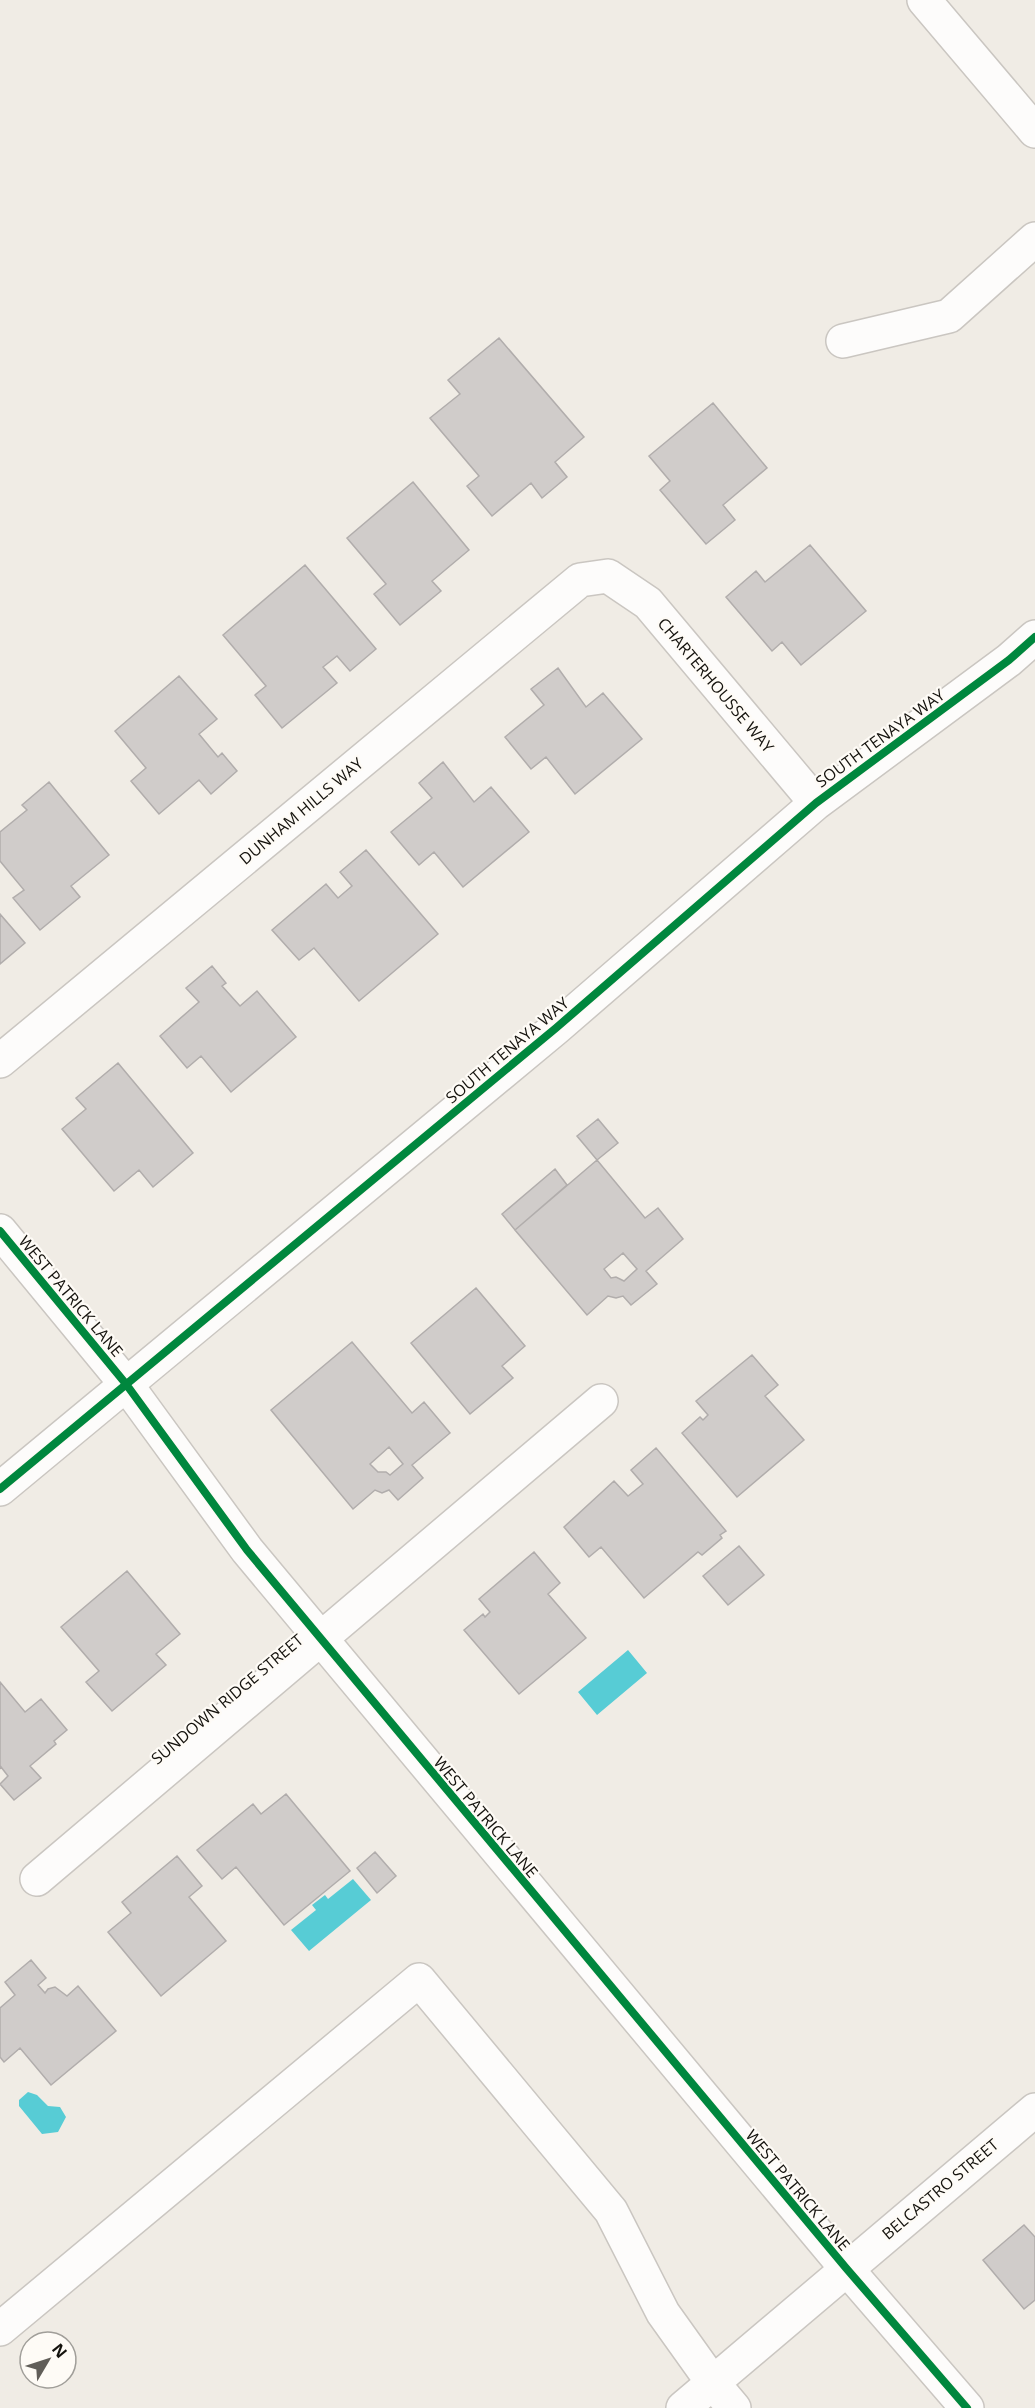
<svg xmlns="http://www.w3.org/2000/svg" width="1035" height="2408" font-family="'Open Sans',sans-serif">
<rect width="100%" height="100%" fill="#f0ece5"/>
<path fill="#57ccd5" d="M628,1650L647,1673L597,1715L578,1692Z
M353,1879L371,1900L309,1951L291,1930L316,1910L312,1905L325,1895L328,1899Z
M28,2092L37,2095L48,2106L60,2107L66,2117L58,2132L42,2134L19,2106V2100Z"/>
<path fill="#d0ccca" stroke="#b1adac" stroke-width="1.5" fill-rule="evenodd" d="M499,338L584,437L555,462L567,477L542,498L531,483L492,516L467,486L479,476L430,418L460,394L448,380Z
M713,403L767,468L723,505L735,520L706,544L660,490L670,481L649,456Z
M413,482L469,550L432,581L441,591L400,625L374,594L386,584L347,538Z
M810,545L866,611L801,665L782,642L772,651L726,597L756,571L765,582Z
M305,565L376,649L350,671L337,656L323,667L337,683L282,728L255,695L266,686L223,635Z
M558,668L586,707L603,693L642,739L575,794L546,757L531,769L505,737L544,705L531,689Z
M179,676L217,719L199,734L218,757L222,753L237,771L211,794L199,780L159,814L131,781L146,768L115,731Z
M443,762L474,802L491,787L529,832L463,887L434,852L419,865L391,832L432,798L419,783Z
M49,782L109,855L71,886L80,897L40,930L13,898L24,890L0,861V832L27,810L22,805Z
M366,850L438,934L359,1001L314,948L299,960L272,930L326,884L338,898L352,886L340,872Z
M0,914L25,943L0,964Z
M212,966L226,983L222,986L240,1006L257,991L296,1037L231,1092L201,1056L187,1068L160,1036L199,1002L186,988Z
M118,1063L193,1153L153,1187L139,1170L114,1191L62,1129L86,1109L76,1098Z
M598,1119L618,1143L597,1160L577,1136Z
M597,1160L645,1218L658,1208L683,1239L646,1271L657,1284L631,1305L623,1296L616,1298L608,1296L587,1315L515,1230ZM623,1253L637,1269L624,1281L616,1277L611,1278L604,1269Z
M555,1169L567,1185L515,1230L502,1214Z
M476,1288L525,1346L502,1366L513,1378L470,1414L411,1343Z
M352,1342L412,1413L424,1402L450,1433L412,1465L423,1478L398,1500L389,1490L382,1493L375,1490L353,1509L271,1410ZM389,1447L403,1464L390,1475L386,1472H378L370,1464Z
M752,1355L778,1385L765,1396L804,1440L737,1497L682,1433L700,1417L703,1420L708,1415L696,1401Z
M656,1448L726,1531L720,1535L722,1538L702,1555L698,1552L644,1598L601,1547L589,1557L564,1527L614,1481L628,1496L643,1484L631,1470Z
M739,1546L764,1575L728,1605L703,1576Z
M534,1552L560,1583L548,1594L586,1638L519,1694L464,1630L483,1614L485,1617L490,1612L479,1599Z
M127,1571L180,1634L156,1654L166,1665L112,1711L86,1682L99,1671L61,1627Z
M0,1682L25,1712L41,1699L67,1730L54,1741L56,1744L30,1766L41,1778L14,1800L0,1784L8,1776L1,1767L0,1769Z
M286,1794L350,1871L284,1925L236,1867L222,1879L197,1850L253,1804L261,1814Z
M375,1852L396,1876L377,1893L357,1868Z
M177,1856L202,1886L189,1897L226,1941L161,1996L108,1932L131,1913L122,1902Z
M31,1960L46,1978L38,1985L45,1993L48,1989L55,1987L67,1996L78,1986L116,2031L51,2085L20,2048L4,2062L0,2057V2008L15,1995L5,1982Z
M1024,2225L1035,2237V2300L1024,2309L983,2260Z"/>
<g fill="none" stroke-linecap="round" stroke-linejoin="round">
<defs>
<path id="minor" d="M924,0L1035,131
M843,341L949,316L1035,239
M0,1061L580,580L608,576L648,603L816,803
M0,1231L126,1384L247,1550L846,2268L967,2408
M0,1489L556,1028L816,803L1009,660L1035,637
M37,1879L601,1401
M0,2329L419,1980L611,2211L663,2313L713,2383L734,2408
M683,2408L1035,2110"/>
</defs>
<use href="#minor" stroke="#cac6c1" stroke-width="36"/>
<use href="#minor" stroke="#fdfcfb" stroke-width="33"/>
<defs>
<path id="cycleway" d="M0,1231L126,1384L247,1550L846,2268L967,2408
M0,1489L556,1028L816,803L1009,660L1035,637"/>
</defs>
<use href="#cycleway" stroke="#fefbf6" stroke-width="11"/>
<use href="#cycleway" stroke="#00873e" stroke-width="8"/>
</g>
<g text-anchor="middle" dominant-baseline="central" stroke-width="4.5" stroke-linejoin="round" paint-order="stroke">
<g font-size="16" fill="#14120d" stroke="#fefbf6">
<text transform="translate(716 685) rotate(50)">CHARTERHOUSSE WAY</text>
<text transform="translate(880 738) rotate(-36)">SOUTH TENAYA WAY</text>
<text transform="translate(301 811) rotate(-40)">DUNHAM HILLS WAY</text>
<text transform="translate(507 1050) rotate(-40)">SOUTH TENAYA WAY</text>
<text transform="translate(71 1296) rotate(50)">WEST PATRICK LANE</text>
<text transform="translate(227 1699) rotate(-40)">SUNDOWN RIDGE STREET</text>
<text transform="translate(486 1817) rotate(50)">WEST PATRICK LANE</text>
<text transform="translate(940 2189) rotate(-40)">BELCASTRO STREET</text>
<text transform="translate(798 2190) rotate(50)">WEST PATRICK LANE</text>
</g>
</g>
<g transform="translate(48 2360) rotate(51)"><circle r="28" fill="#fefbf6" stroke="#a09e99" stroke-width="1.5"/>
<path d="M0-4.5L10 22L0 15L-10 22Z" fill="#615e59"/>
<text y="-9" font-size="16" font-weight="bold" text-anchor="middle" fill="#14120d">N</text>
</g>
</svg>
